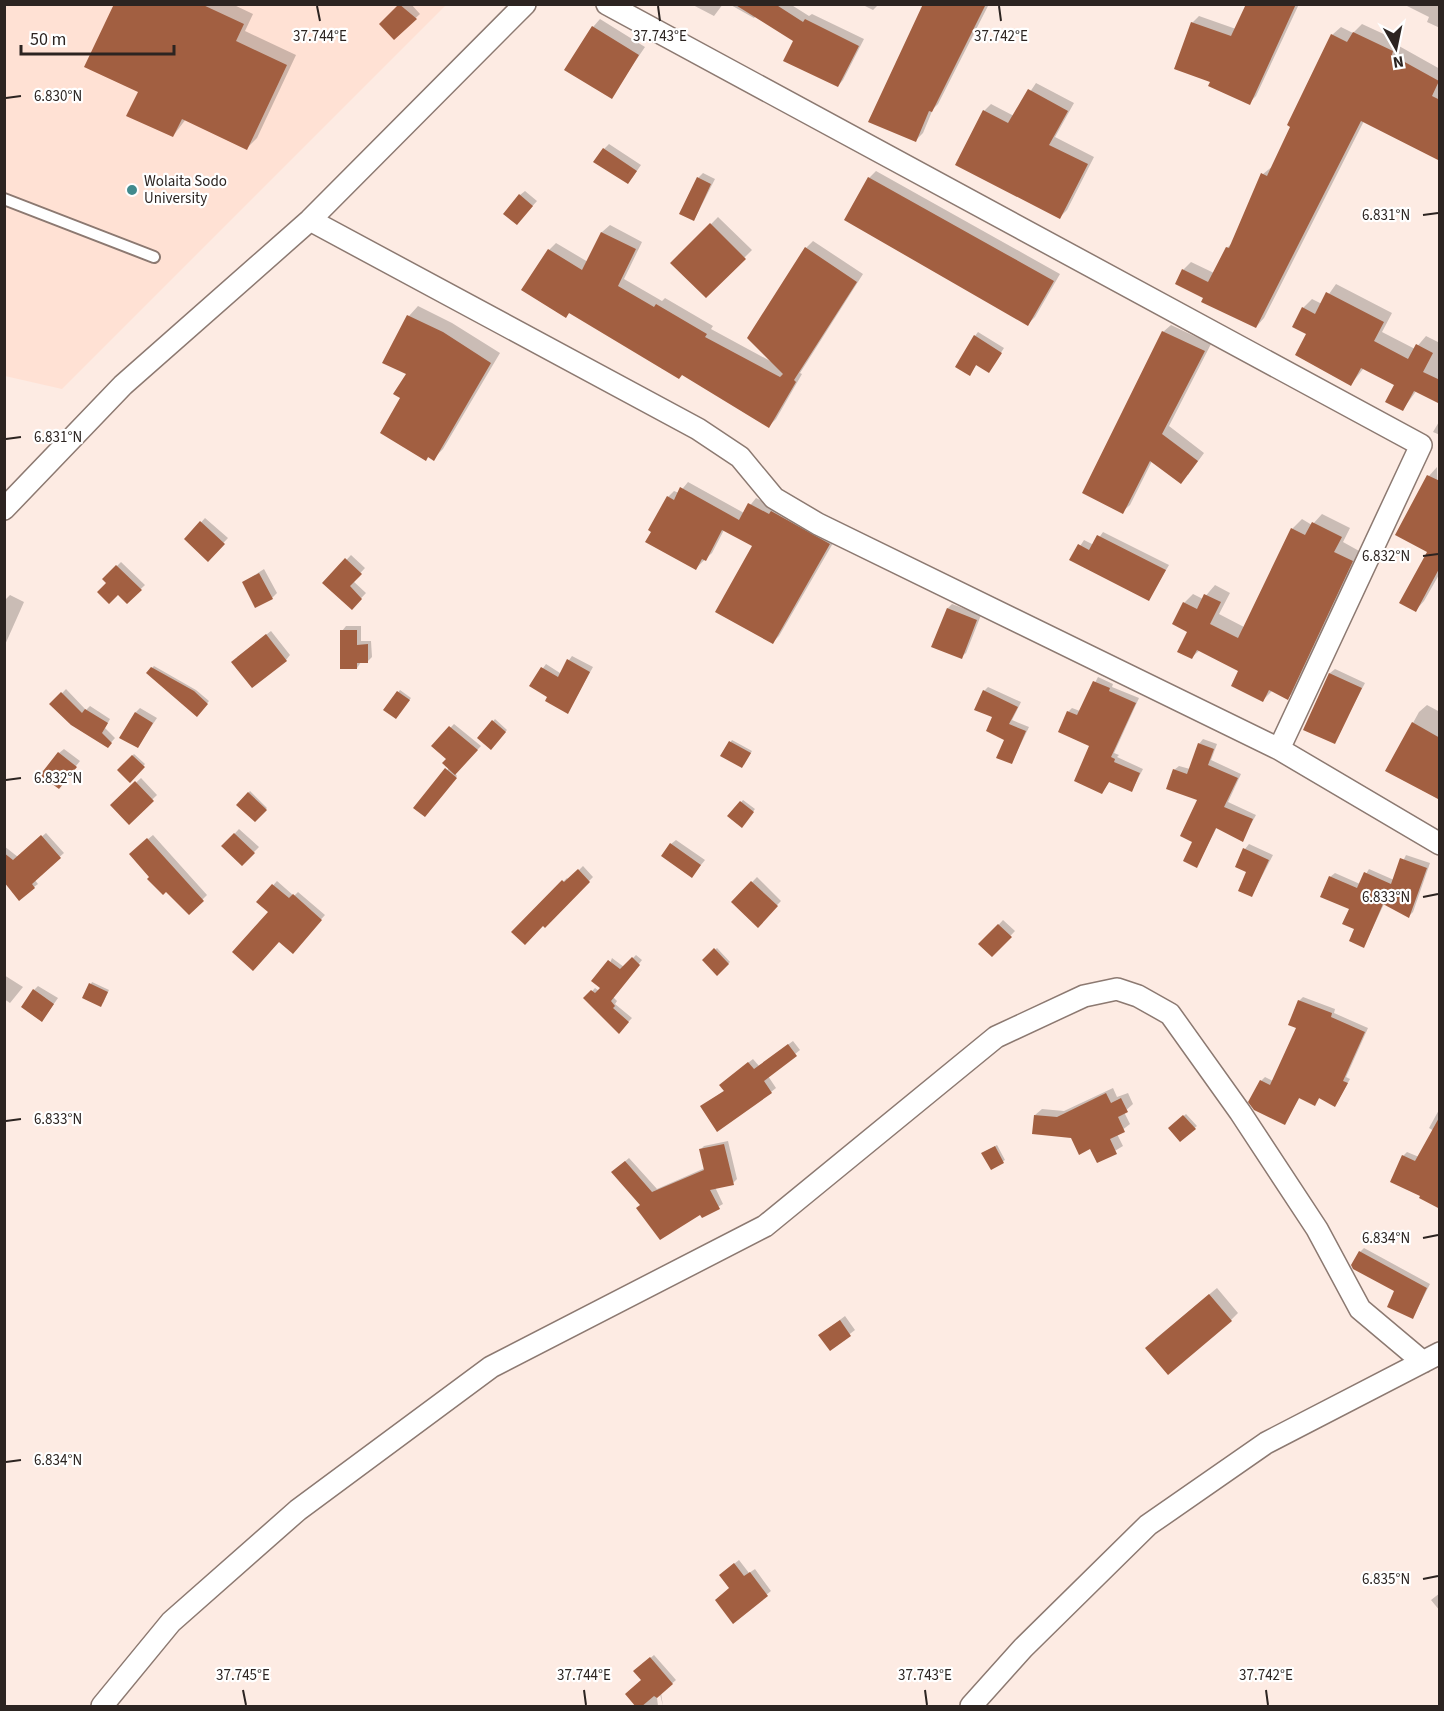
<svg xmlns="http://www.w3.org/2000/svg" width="1444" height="1711" font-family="'Source Sans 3',sans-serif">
<rect width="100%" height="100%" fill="#fdebe3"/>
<path fill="#ffe1d4" d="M5,5H446L62,389L5,376Z"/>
<path fill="#0003" d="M115,4H232L253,14L245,31L296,55L257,138L247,148L186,119L173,136L140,91Z
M401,4H411L420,14L394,38L381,24Z
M691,4H723L714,16Z
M729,4H790L809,16L812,14L864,39L843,80L838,86L795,41L756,16L754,18Z
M861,4H879L873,10Z
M925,4H989L938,104L933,109L923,133L916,140Z
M1247,4H1299L1256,96L1249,103L1212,82L1192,23L1199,16L1236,29Z
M1403,4H1440V28L1427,22L1429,17Z
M600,19L645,47L611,97L593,27Z
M1362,24L1401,42L1399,46L1440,69V159L1364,121L1264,318L1256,327L1205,297L1183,270L1191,262L1214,273L1227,248L1234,241L1263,174L1273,166L1332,35L1341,27L1353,33Z
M1036,83L1074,103L1055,137L1094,157L1067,210L1060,217L984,111L991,104L1014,116Z
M609,144L641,165L632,178L604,149Z
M876,171L1060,274L1035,317L1028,324L869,178Z
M703,173L715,179L694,220L698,178Z
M525,191L537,201L521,219L520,195Z
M718,217L752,250L706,296L673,263Z
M610,225L642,242L624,279L662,301L665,298L713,326L711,329L772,362L806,248L813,241L863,274L800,373L802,374L776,419L769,426L682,374L570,312L566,316L549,250L556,243L588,262L602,232Z
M1336,284L1392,313L1382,332L1415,349L1426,336L1440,343V402L1417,390L1403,409L1396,385L1364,368L1351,384L1308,334L1294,326L1303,308L1312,299L1322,304Z
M418,306L452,323L500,353L443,449L433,459L429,456L426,459L402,398L408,373L384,362L409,316Z
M1171,325L1211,344L1169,426L1204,453L1188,475L1152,461L1130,505L1122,512L1163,332Z
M978,332L1004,348L989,371L977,364L970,374L975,336Z
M1440,420V435L1433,432Z
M1437,467L1440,573L1424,601L1416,610L1429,552L1397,534L1429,476Z
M688,482L744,513L756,498L836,538L779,636L773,642L754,546L724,530L712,553L696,568L668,497L674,491L679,493Z
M1322,514L1350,528L1343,542L1361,552L1297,688L1288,698L1273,690L1263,700L1240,670L1200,650L1192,657L1184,603L1193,594L1203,599L1215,585L1230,593L1219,614L1244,627L1292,529L1302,519L1312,525Z
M205,518L228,538L208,559L186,539Z
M1103,532L1169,565L1149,599L1071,560L1084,540L1094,545Z
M351,555L365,568L353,581L366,593L352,608L325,583Z
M121,562L145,585L127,602L104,579Z
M264,569L277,593L272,598L244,582Z
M10,595L24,602L4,647V601Z
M952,604L981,615L966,653L961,657L948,608Z
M346,626H361V641H371L372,657L368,661L361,662L357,668L342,631Z
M271,631L290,655L286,660L237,657Z
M572,656L593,667L568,712L531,685L546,664L560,673Z
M154,666L196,690L209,701L197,715L152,668Z
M1335,669L1365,683L1334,742L1330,673Z
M1098,677L1113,684L1112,687L1139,698L1114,753L1119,755L1117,757L1143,769L1132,790L1110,781L1101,793L1091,745L1068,712L1072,708L1080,711Z
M988,687L1021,702L1012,720L1029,727L1012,762L1006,739L984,691Z
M66,689L86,710L90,706L110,719L105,728L115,738L108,746L52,704Z
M400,690L411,698L397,715L385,709Z
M1427,705L1440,712V800L1387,770L1419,712Z
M140,708L157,718L138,746L136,712Z
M495,719L507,730L491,748L479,738Z
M454,724L481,746L455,773L457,776L425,815L449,767L448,759L433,746Z
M1203,739L1217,744L1211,760L1241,774L1228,802L1256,815L1242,840L1217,827L1197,866L1194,841L1199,800L1174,770L1179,766L1190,769L1199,744Z
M732,740L752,751L744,765L722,755Z
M64,749L80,761L63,782L59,753Z
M134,754L145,764L130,780L119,770Z
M141,778L157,795L129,822L112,805Z
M250,791L267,808L255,820L238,805Z
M743,800L755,809L742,826L729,816Z
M239,829L259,847L242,864L223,846Z
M46,833L64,853L34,879L38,884L34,887L4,880V846L18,857Z
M153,835L207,895L189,913L151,877L136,849Z
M676,840L705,860L692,876L671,844Z
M1249,844L1273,855L1252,895L1245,849Z
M1406,855L1430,863L1413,912L1409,916L1384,904L1364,946L1351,908L1330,877L1335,873L1360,884L1369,869L1394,880Z
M583,866L593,877L545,926L543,924L513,932L567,878L569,880Z
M757,877L781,901L758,925L733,902Z
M277,881L294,896L298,892L325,915L292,951L279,940L270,912L258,902Z
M1003,920L1015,931L992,955L981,944Z
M717,948L730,962L717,974L704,960Z
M636,955L642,960L613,997L617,1001L615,1004L632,1018L619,1032L586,998L595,988L599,991L612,958L624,967Z
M4,975L23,987L10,1003L4,999Z
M92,982L109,990L103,1003L84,997Z
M38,986L58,998L46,1015L34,990Z
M1303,997L1335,1009L1334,1013L1368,1028L1346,1077L1350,1079L1338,1101L1320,1097L1315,1104L1300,1097L1284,1123L1261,1081L1265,1077L1273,1081L1298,1027L1299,1001Z
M793,1041L800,1050L768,1076L776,1088L771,1092L702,1106L725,1090V1081L753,1059L759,1066Z
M1113,1088L1117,1097L1128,1093L1133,1104L1124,1112L1130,1124L1117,1134L1123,1146L1098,1161L1091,1147L1035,1115L1042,1109L1064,1111Z
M1440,1108V1199L1403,1156L1407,1152L1419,1157L1434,1131L1429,1128Z
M1186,1114L1197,1126L1180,1140L1170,1128Z
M728,1141L737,1179L733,1183L715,1187L723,1204L702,1216L700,1213L642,1204L617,1168L629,1158L657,1189L705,1168L700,1150L704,1146Z
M997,1145L1005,1160L991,1168L985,1152Z
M1364,1248L1430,1284L1413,1317L1396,1290L1360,1252Z
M1217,1288L1238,1313L1231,1320L1154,1340Z
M845,1316L855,1330L830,1349L820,1335Z
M739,1560L749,1573L755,1569L771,1591L734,1621L731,1588L725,1571Z
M1440,1593V1611L1431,1600Z
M654,1655L676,1680L661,1693L663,1706L659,1690H656L658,1706H638L643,1680L635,1671Z"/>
<path fill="#a25f41" d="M114,4H201L244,24L236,41L287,65L247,150L182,119L173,137L126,116L138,92L84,67Z
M399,4L417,19L394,40L379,24Z
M734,4H775L803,22L805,19L859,46L838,87L783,61L793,41Z
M923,4H986L932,112L929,111L916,142L868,122Z
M1246,4H1296L1250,105L1208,86L1210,82L1174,69L1191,22L1231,36Z
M592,26L639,55L612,99L564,70Z
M1353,32L1393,51L1392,55L1439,81L1432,96L1440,100V161L1361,121L1256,328L1201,302L1203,298L1175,284L1182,269L1208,282L1226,247L1229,248L1261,173L1267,176L1290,127L1287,125L1331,34L1347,42Z
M1028,89L1068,111L1049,145L1088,164L1060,219L955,165L983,110L1008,123Z
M603,148L637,171L628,184L593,162Z
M697,177L711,184L694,221L679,214Z
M868,177L1054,281L1028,326L844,220Z
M519,194L533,206L517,225L503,214Z
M710,223L746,259L706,298L670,263Z
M601,232L636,249L618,286L654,307L656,304L707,334L705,337L780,377L783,374L747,338L805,247L857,282L794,380L796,382L769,428L682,375L679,379L569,313L566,318L521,290L548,249L582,270Z
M1326,292L1384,322L1374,341L1408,359L1416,344L1433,353L1423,372L1440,380V404L1414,391L1403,411L1385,402L1394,385L1361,368L1351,386L1295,355L1306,334L1292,327L1302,307L1315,314Z
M407,315L443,332L491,363L434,461L428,457L426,461L380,433L400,398L393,394L406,374L382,363Z
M1162,331L1205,351L1162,434L1198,461L1181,484L1150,461L1123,514L1082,493Z
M974,335L1002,353L989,373L976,365L970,376L955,367Z
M1427,475L1440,481V567L1416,612L1399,603L1427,552L1395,535Z
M680,487L739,520L748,503L769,514L771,511L830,544L773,644L715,612L752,546L722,530L706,561L702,559L696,570L645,542L651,532L648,530L667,496L674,500Z
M200,521L225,544L208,562L184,539Z
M1312,522L1342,537L1334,552L1353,561L1288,700L1269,690L1263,702L1231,686L1238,671L1197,650L1192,659L1177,652L1187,632L1172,624L1183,602L1197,609L1204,594L1221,602L1210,624L1238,638L1291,528L1305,535Z
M1097,535L1166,570L1149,601L1069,560L1078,544L1089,550Z
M345,558L362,574L350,586L362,599L352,610L322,583Z
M116,565L142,590L127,604L118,595L109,604L97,592L106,583L102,579Z
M259,573L273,599L255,608L242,582Z
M947,608L977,620L962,659L931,647Z
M340,630H357V645L368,644V663H357V669H340Z
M266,634L287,661L252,688L231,662Z
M567,659L590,672L568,714L545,701L547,697L529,686L541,667L558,677Z
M151,667L194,691L208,704L197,717L146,673Z
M1329,673L1362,688L1335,744L1303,730Z
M1093,681L1110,688L1109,691L1136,703L1111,757L1115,759L1114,762L1140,773L1132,792L1109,782L1102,794L1074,781L1089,746L1058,732L1067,711L1077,715Z
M983,690L1018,707L1009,724L1026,731L1012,764L996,758L1004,740L986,731L992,717L974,710Z
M397,691L410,700L396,719L383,710Z
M61,692L82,713L85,709L108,723L102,733L112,743L108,748L71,725L49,704Z
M135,712L153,723L138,748L119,738Z
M492,720L506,732L491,750L477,738Z
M1412,722L1440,738V800L1385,771Z
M449,726L478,750L455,775L442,763L446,759L431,746Z
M729,741L751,753L742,768L720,756Z
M1198,743L1214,749L1208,765L1238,778L1224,807L1253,819L1243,842L1216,828L1197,868L1183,861L1192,842L1180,836L1197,800L1166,789L1173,769L1187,774Z
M58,752L77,767L59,789L40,775Z
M132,755L145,767L130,783L117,770Z
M445,768L457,778L425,817L413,808Z
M135,781L154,801L129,825L110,805Z
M248,792L267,810L255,822L236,805Z
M740,801L754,812L742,828L727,816Z
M234,833L255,853L242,866L221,846Z
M41,835L61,858L32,884L35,888L19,901L4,882V853L13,860Z
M147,838L204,901L189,915L166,892L163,895L147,879L149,877L129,854Z
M670,843L701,865L692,878L661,856Z
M1243,848L1269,860L1252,897L1238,891L1246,872L1235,867Z
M1400,858L1427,868L1409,918L1383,904L1364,948L1349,941L1354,929L1342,924L1349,909L1320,897L1329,876L1357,888L1364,872L1391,884Z
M578,869L590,882L545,928L543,926L525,945L511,932L562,880L564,882Z
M751,881L778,906L758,928L731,902Z
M272,884L289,898L293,894L322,920L293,954L279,942L253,971L232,952L268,912L256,902Z
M998,924L1012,937L992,957L978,944Z
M714,948L729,964L717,976L702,960Z
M632,957L640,965L611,1001L615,1006L613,1008L629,1022L619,1034L583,998L591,990L595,993L600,988L591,981L608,960L620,969Z
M89,983L108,992L101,1007L82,998Z
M33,989L54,1004L42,1022L21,1007Z
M1298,1000L1332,1013L1331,1017L1365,1032L1343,1081L1348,1083L1335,1107L1319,1098L1315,1106L1299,1098L1285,1125L1254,1110L1248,1102L1260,1080L1270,1085L1296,1028L1288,1025Z
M788,1044L797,1056L764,1081L772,1093L717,1132L700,1106L724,1091L719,1085L748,1062L754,1069Z
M1106,1093L1111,1103L1121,1098L1128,1112L1118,1117L1125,1132L1110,1139L1117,1154L1097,1163L1090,1149L1079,1155L1071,1138L1032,1134L1034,1115L1057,1117Z
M1183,1115L1196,1129L1180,1142L1168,1128Z
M1440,1116V1209L1419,1198L1420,1196L1390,1182L1402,1155L1415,1161Z
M724,1144L734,1185L710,1190L720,1209L702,1218L700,1215L660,1240L636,1208L640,1205L611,1172L625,1161L652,1192L704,1170L699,1149Z
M995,1146L1004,1163L991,1170L981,1153Z
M1359,1251L1427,1288L1413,1319L1387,1307L1394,1291L1353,1269L1351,1265Z
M1209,1294L1232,1321L1168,1375L1145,1348Z
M840,1320L851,1336L830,1351L818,1335Z
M734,1563L744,1576L750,1572L768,1596L733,1624L715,1600L729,1588L719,1575Z
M650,1657L673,1684L657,1698L654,1696L641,1707H636L625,1694L641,1680L633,1671Z"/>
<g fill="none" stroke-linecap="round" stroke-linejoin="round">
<defs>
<path id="service" d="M4,199L154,257"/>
<path id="minor" d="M607,4L1421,445L1279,749
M310,220L698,429L740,457L774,498L818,524L1279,749L1440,844
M4,509L123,385L310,220L525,4
M102,1706L171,1622L298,1510L491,1367L765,1226L996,1037L1084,996L1117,989L1138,996L1170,1014L1240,1112L1317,1229L1360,1309L1423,1362
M971,1706L1023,1648L1148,1525L1266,1443L1440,1353"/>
</defs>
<use href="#service" stroke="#8c7971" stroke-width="14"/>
<use href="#minor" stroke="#8c7971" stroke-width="24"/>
<use href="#service" stroke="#fff" stroke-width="10"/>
<use href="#minor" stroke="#fff" stroke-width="21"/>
</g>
<path fill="none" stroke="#2c2421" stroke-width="2" d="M317,6L320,21M658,6L660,21M999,6L1001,21M6,98L21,96M1423,215L1438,213M6,439L21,437M1423,556L1438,554M6,780L21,778M1423,897L1438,894M6,1121L21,1119M1423,1238L1438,1235M6,1462L21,1460M1423,1579L1438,1576M243,1690L246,1705M584,1690L586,1705M925,1690L927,1705M1266,1690L1268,1705"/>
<circle fill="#418a8d" stroke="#fff" stroke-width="2" cx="132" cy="190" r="6"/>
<g text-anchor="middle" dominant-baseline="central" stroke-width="4.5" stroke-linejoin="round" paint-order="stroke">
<g font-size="15" fill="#2c2421" stroke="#fff" text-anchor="start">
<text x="144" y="181">Wolaita Sodo<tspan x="144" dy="17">University</tspan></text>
</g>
</g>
<g font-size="15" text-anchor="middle" fill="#2c2421" stroke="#fff" stroke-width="4.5" stroke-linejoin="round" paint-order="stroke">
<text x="320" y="41">37.744°E</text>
<text x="660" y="41">37.743°E</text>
<text x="1001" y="41">37.742°E</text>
<text x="58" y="101">6.830°N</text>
<text x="1386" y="220">6.831°N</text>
<text x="58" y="442">6.831°N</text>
<text x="1386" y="561">6.832°N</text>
<text x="58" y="783">6.832°N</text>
<text x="1386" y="902">6.833°N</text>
<text x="58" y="1124">6.833°N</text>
<text x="1386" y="1243">6.834°N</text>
<text x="58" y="1465">6.834°N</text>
<text x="1386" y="1584">6.835°N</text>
<text x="243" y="1680">37.745°E</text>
<text x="584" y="1680">37.744°E</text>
<text x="925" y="1680">37.743°E</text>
<text x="1266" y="1680">37.742°E</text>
</g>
<rect width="1444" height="1711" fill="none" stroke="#2c2421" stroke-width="12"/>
<g transform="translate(1396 48) rotate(171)" stroke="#ffffff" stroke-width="4.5" paint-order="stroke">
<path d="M0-4.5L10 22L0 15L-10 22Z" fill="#2c2421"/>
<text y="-9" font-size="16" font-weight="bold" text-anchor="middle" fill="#2c2421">N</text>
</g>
<path d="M21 45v9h153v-9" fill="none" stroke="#2c2421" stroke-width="3"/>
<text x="30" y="45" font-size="18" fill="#2c2421" stroke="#ffffff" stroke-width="4.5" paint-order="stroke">50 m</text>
</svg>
